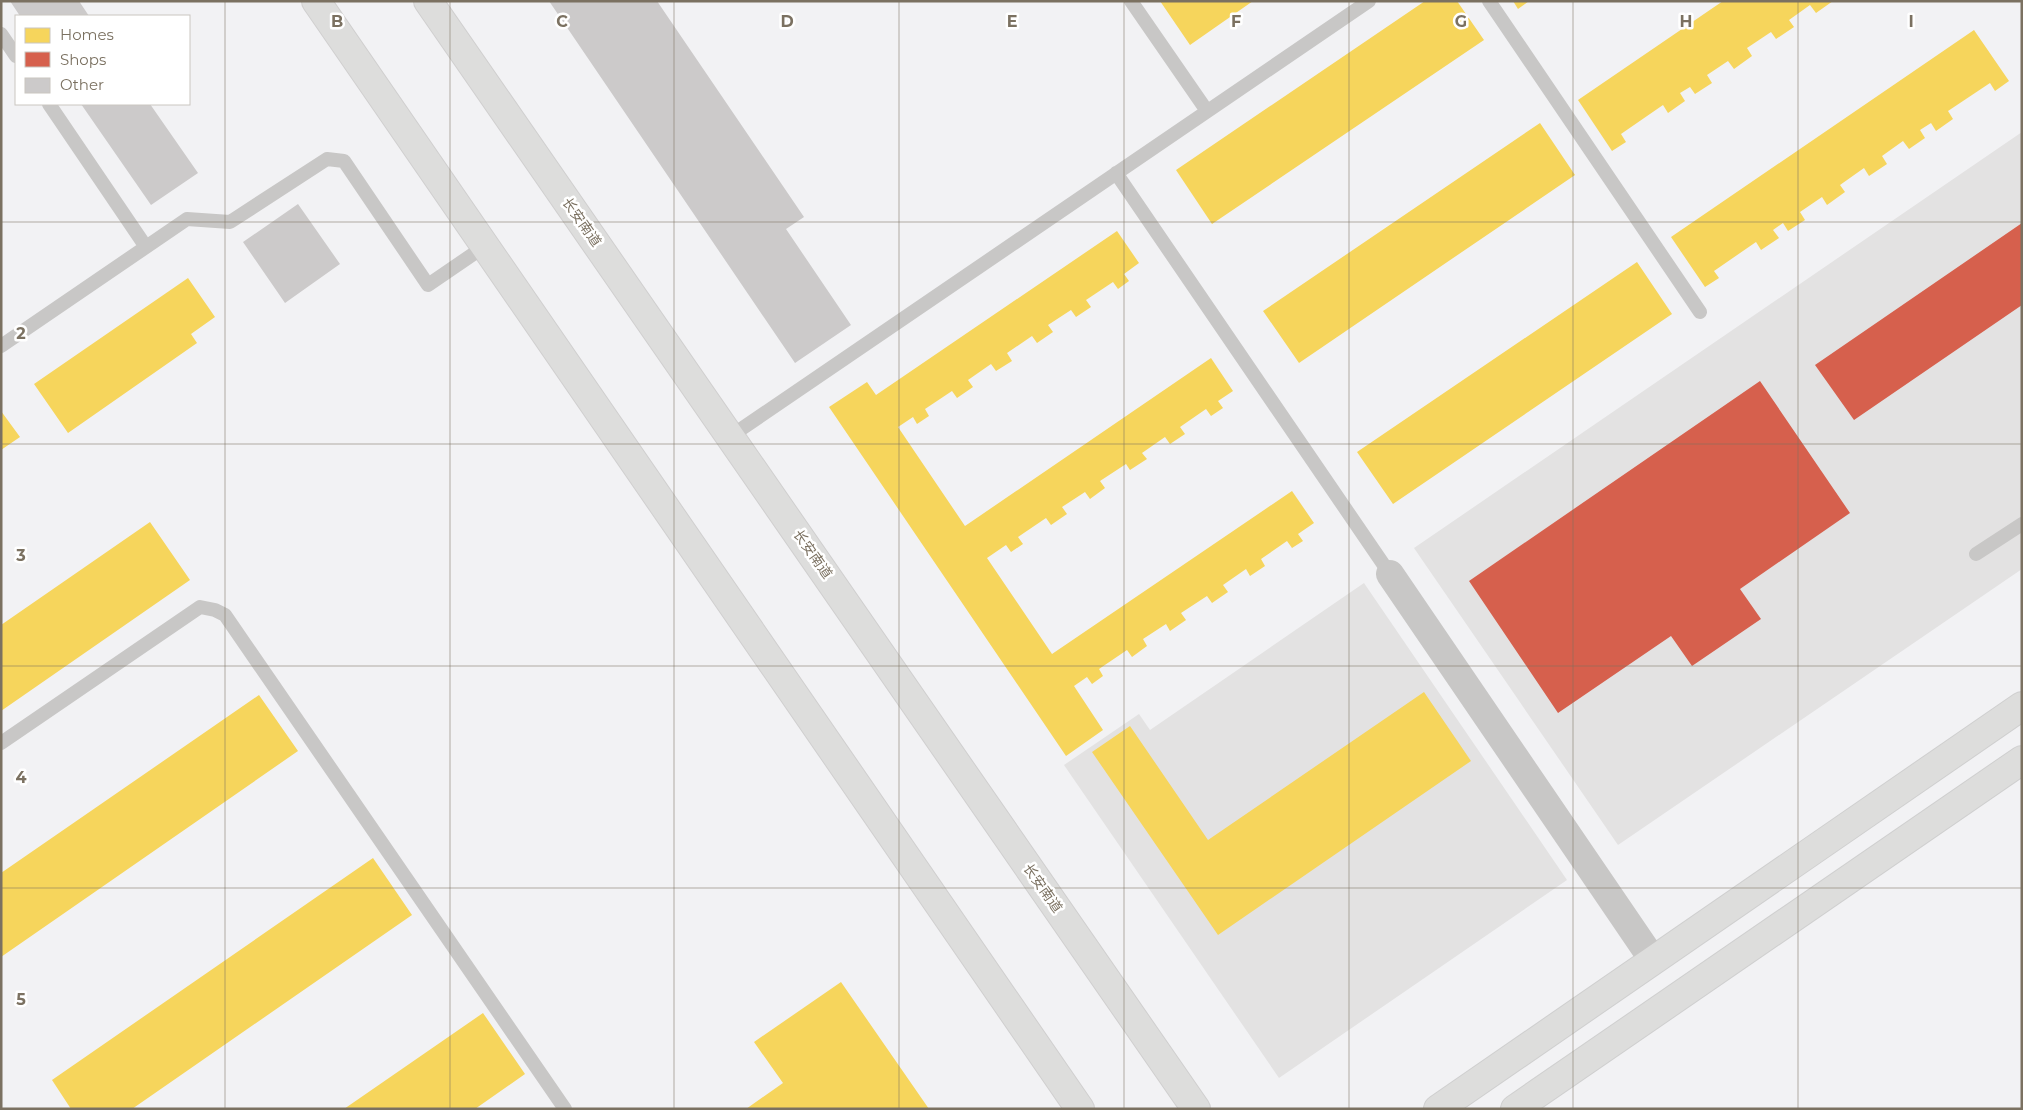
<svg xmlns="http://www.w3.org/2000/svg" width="2023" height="1110" font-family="Montserrat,'Noto Sans SC',sans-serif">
<rect width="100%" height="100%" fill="#f2f2f4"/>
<path fill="#e3e2e2" d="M2022,132V569L1618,845L1414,548Z
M1364,583L1567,880L1279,1078L1064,765L1139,714L1150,730Z"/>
<path fill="#f6d55c" d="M1160,1H1253L1190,45Z
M1425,1H1457L1484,40L1212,224L1176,170Z
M1513,1H1529L1518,9Z
M1723,1H1833L1816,13L1810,5L1789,20L1794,27L1776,39L1771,32L1747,48L1752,56L1734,69L1728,61L1707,75L1712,83L1695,94L1690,87L1680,93L1685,101L1668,113L1663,105L1621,134L1626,142L1612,151L1578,100Z
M1974,30L2009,81L1995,91L1990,83L1948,111L1953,119L1936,131L1931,123L1920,130L1925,138L1909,149L1903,141L1882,156L1887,164L1869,176L1864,168L1840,185L1845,192L1827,205L1822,197L1800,212L1805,220L1788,231L1783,223L1773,230L1779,238L1761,250L1756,242L1714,271L1719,278L1705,287L1671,237Z
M1540,123L1575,175L1299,363L1263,311Z
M1117,231L1139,263L1124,274L1129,281L1118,289L1113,282L1086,300L1091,307L1076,317L1071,310L1048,325L1053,332L1037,343L1032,336L1007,353L1012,361L996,371L991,364L968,380L973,387L957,398L952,391L925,409L929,416L917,424L913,417L898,427L965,526L1211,358L1233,391L1218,401L1223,408L1211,416L1206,409L1180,427L1185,434L1170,444L1165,437L1142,453L1147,459L1130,470L1126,464L1100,481L1105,488L1090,499L1085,492L1062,507L1067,514L1051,525L1046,518L1018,537L1023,544L1011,552L1006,545L987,558L1052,654L1292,491L1314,523L1298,534L1303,541L1292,548L1287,541L1261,559L1265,566L1250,576L1246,569L1223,585L1228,592L1212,603L1207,596L1181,613L1186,620L1170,631L1166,624L1143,639L1147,646L1132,657L1127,650L1099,669L1103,676L1092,684L1087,677L1074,686L1103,730L1066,756L829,407L867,382L876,395Z
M1637,262L1672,314L1393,504L1357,452Z
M188,278L215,317L191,334L197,343L68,433L34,384Z
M1,411L20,437L1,450Z
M150,522L190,580L1,711V625Z
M1424,692L1471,761L1218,935L1092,752L1130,726L1208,840Z
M259,695L298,751L1,957V873Z
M373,858L412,915L132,1109H71L52,1080Z
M841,982L929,1109H746L783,1083L754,1042Z
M483,1013L525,1074L475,1109H344Z"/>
<path fill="#d6604d" d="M2022,223V305L1854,420L1815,365Z
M1760,381L1850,513L1740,589L1761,619L1692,666L1671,636L1558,713L1469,581Z"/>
<path fill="#cccaca" d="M10,1H79L89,16H20Z
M549,1H657L804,217L786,229L851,325L795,363Z
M81,104H150L198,173L151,205Z
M298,204L340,264L285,303L243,242Z"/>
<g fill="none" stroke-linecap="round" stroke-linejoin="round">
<defs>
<path id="secondary" d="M316,1L1080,1109
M428,1L1196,1109"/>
<path id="primary" d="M1438,1109L2022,706
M1515,1109L2022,760"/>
</defs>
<use href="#secondary" stroke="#d0cfcf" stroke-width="30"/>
<use href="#primary" stroke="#cfcfcf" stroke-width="30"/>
<path stroke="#c8c7c6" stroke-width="14" d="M1131,1L1207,111
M1489,1L1700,312
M1,34L16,56
M49,104L146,247
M1116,173L1390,574
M1,346L187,219L230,222L327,159L344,161L428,285L485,246
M731,436L1369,1
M1976,554L2022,524
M1,743L200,607L215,610L225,615L565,1109"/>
<path stroke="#c8c7c6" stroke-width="28" d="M1390,574L1653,960"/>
<use href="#secondary" stroke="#dddddc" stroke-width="28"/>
<use href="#primary" stroke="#dddddc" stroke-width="28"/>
</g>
<path fill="none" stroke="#7b7161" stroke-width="1" stroke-opacity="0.55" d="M225,1V1109M450,1V1109M674,1V1109M899,1V1109M1124,1V1109M1349,1V1109M1573,1V1109M1798,1V1109M1,222H2022M1,444H2022M1,666H2022M1,888H2022"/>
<g text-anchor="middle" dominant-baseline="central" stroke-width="5" stroke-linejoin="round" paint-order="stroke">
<g font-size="14" fill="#7b7161" stroke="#fff">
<text transform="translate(582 222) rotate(55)">长安南道</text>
<text transform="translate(813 554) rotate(55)">长安南道</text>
<text transform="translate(1043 888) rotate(55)">长安南道</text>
</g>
</g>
<g font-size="16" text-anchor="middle" font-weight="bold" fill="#7b7161" stroke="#fff" stroke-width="5" stroke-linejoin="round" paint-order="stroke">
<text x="337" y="27">B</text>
<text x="562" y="27">C</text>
<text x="787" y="27">D</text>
<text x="1012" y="27">E</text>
<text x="1236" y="27">F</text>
<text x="1461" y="27">G</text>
<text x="1686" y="27">H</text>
<text x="1911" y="27">I</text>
<text x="21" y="339">2</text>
<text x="21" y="561">3</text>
<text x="21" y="783">4</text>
<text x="21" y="1005">5</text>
</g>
<rect width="2023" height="1110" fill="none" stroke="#7b7161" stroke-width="5"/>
<rect x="15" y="15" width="175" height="90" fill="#ffffff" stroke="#cac6c0"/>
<rect x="25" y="28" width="25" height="15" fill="#f6d55c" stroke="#cac6c0"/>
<text x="60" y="40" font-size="15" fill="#7b7161">Homes</text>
<rect x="25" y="52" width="25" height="15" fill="#d6604d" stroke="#cac6c0"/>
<text x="60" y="65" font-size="15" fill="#7b7161">Shops</text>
<rect x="25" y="78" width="25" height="15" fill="#cccaca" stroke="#cac6c0"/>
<text x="60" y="90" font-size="15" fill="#7b7161">Other</text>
</svg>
